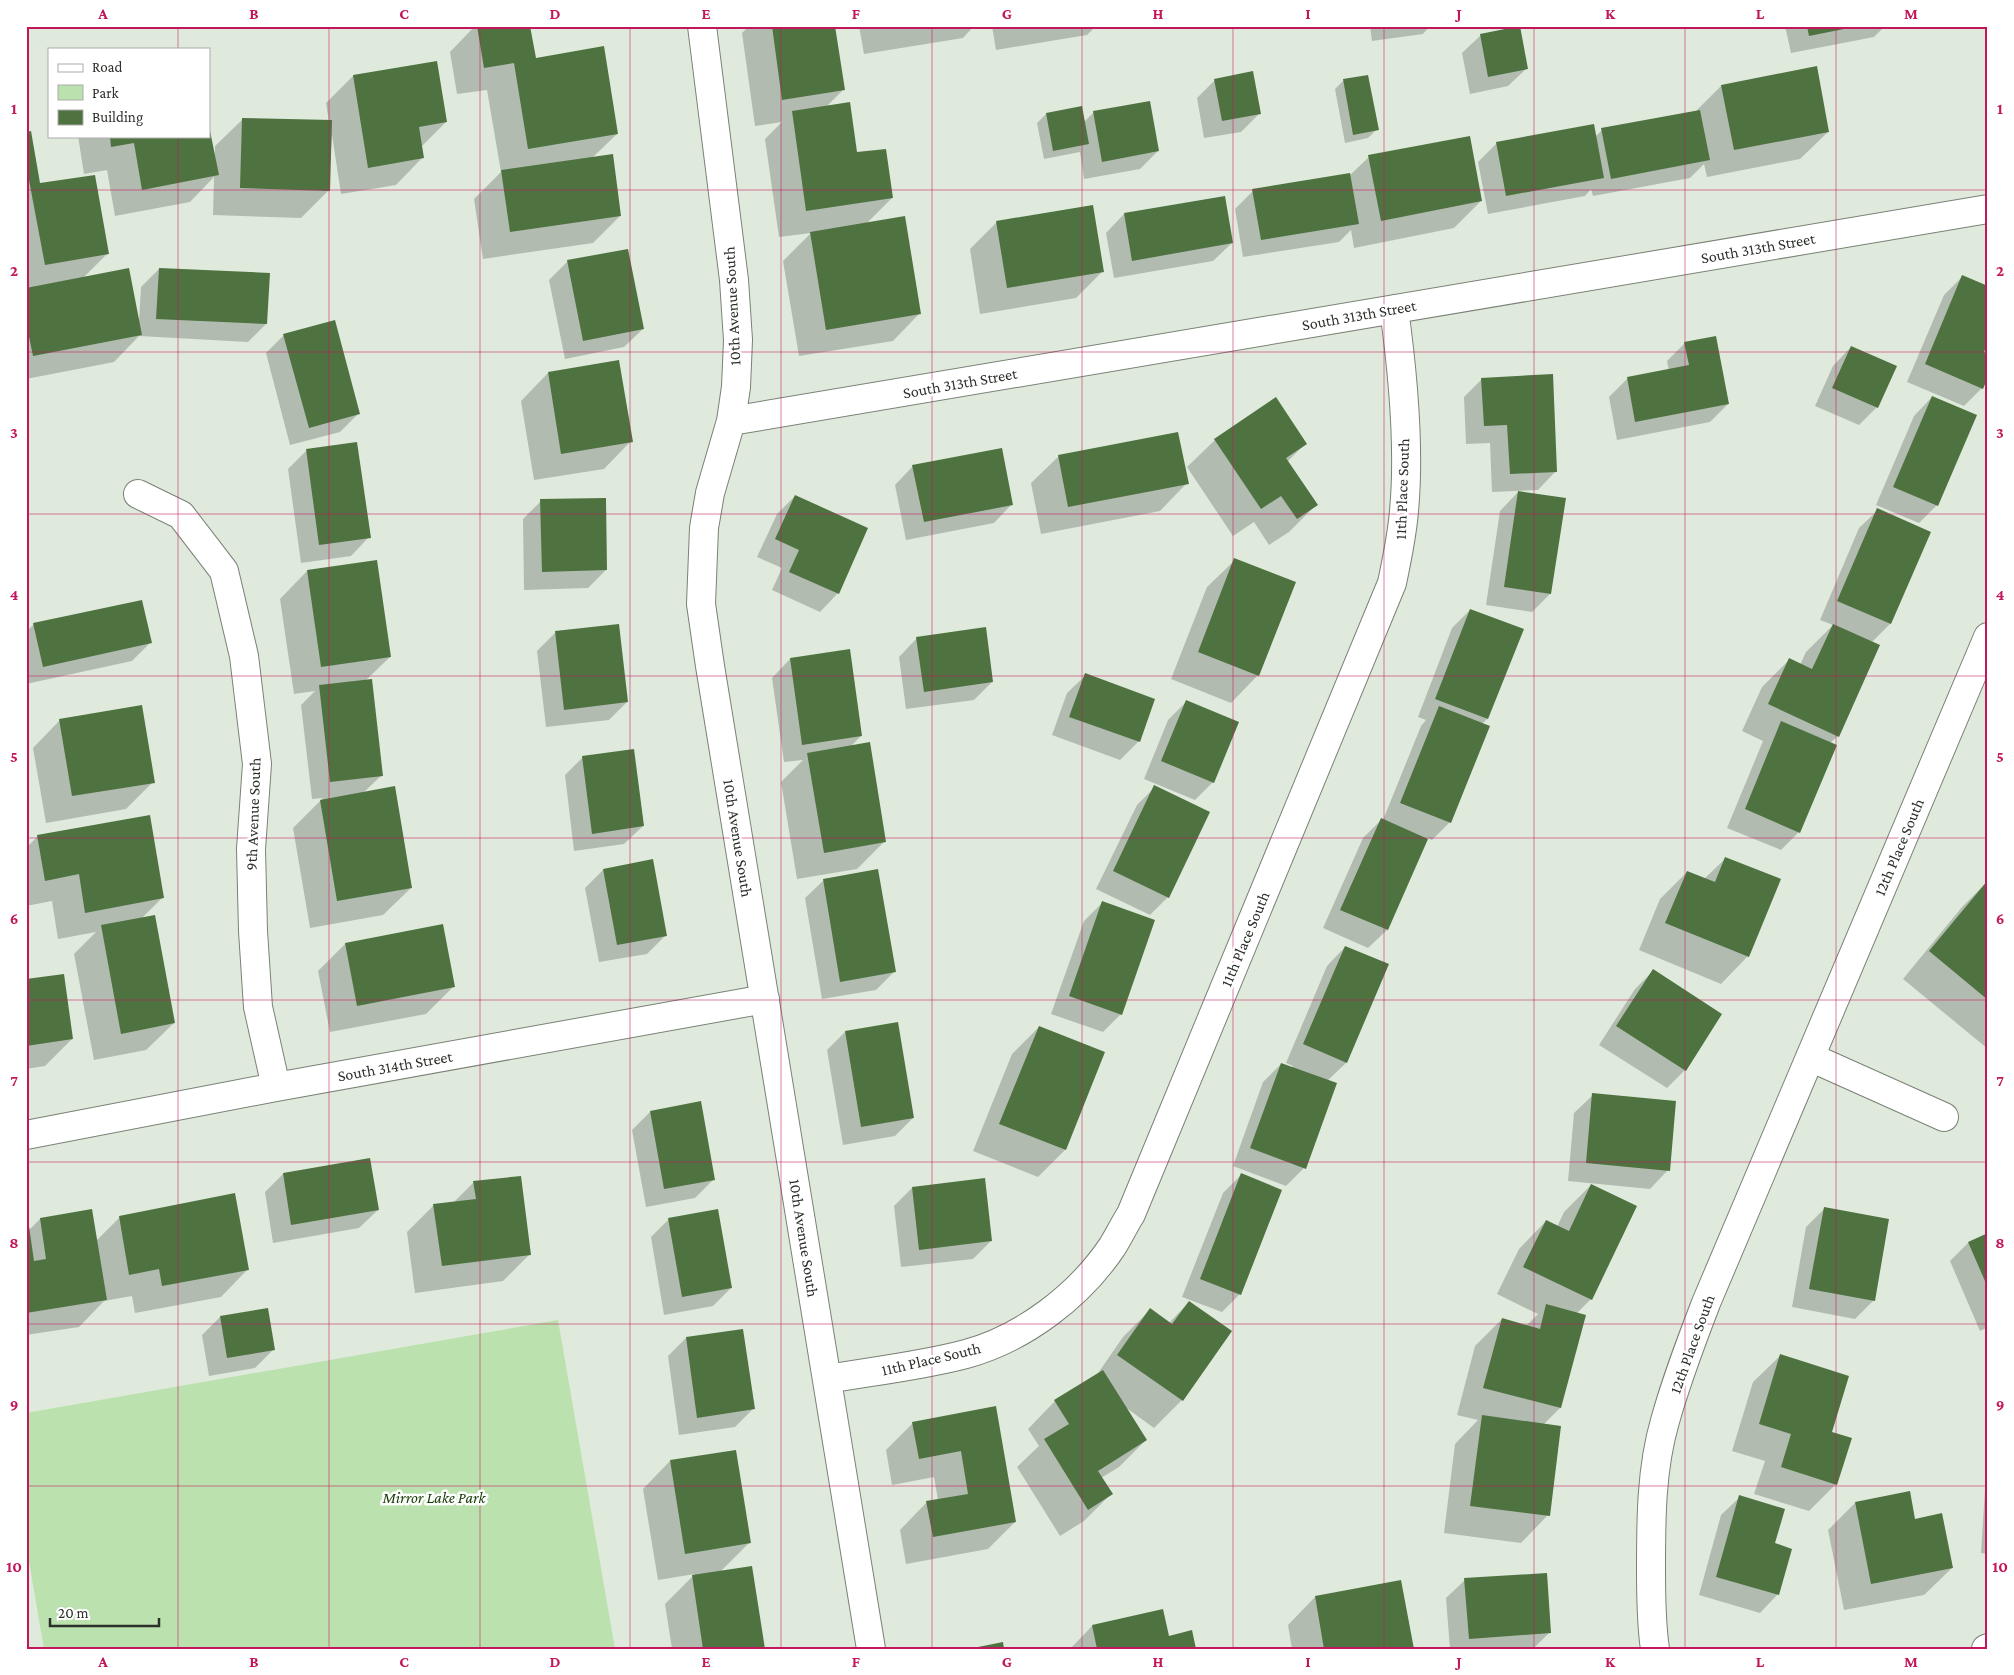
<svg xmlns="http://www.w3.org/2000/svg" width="2014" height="1675" font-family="'Crimson Pro',serif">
<rect width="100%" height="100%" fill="#dfeadc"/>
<path fill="#bbe1ae" d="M558,1320L615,1649H44L26,1544V1413Z"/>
<path fill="#0003" d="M475,26H529L535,59L617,134L592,158L620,216L593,243L483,259L474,199L501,172L487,90L457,94L450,52Z
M749,26H834L843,90L826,107L856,154L892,198L866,224L920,313L893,341L799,356L783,261L811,233L779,237L765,139L782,122L755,126L742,33Z
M859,26H974L963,38L864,54Z
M992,26H1096L1087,35L996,50Z
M1370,26H1430L1423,34L1372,41Z
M1785,26H1885L1874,37L1791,53Z
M1481,35L1527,68L1508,86L1470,94L1462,53Z
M353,76L446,122L421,147L423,157L396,185L341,194L332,135L328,191L301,218L213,215L214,177L190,202L115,216L107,170L84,174L78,136H209V128L215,156V146L243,119L329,122L326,103Z
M1215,80L1260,113L1241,132L1204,138L1197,98Z
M1344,80L1377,129L1368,138L1345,143L1335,89Z
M1721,86L1828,132L1800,159L1707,177L1704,164L1690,178L1593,196L1591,189L1585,196L1488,214L1478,162L1497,143L1595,137L1602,130L1695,112Z
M1081,108L1084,122L1094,112L1158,151L1140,169L1084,179L1080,152L1044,159L1037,123L1046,114Z
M26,133L39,184L107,254L82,279L139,321L141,287L159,269L266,324L248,342L139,336L114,362L26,379Z
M1369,157L1481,201L1454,228L1354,248L1351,230L1339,242L1243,257L1235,209L1253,191L1349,176Z
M1124,214L1232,243L1213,261L1114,278L1106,233Z
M997,222L1103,271L1076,298L980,314L970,249Z
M568,261L643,329L624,347L565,359L549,280Z
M1962,277L1983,353L1982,388L1964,406L1907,382L1944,295Z
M284,335L358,414L340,432L290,445L266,353Z
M1685,343L1728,404L1710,422L1617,440L1609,397L1627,379L1669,371L1667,361Z
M1851,347L1877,407L1859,425L1815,406L1833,366Z
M548,373L631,441L604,469L534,480L521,401Z
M1482,379L1556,471L1538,490L1492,492L1490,443L1466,444L1464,397Z
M1932,397L1937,505L1919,523L1876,505L1914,416Z
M1215,440L1305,444L1287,462L1316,505L1289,532L1269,545L1254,522L1233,536L1187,467Z
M306,451L369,537L351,556L301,563L288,469Z
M1059,456L1187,483L1160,511L1041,534L1031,483Z
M913,466L1012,504L994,523L906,540L895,485Z
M1518,492L1550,594L1532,612L1486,605L1500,511Z
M795,496L838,593L820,612L772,590L782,568L757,557L777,514Z
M541,501L606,570L588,588L524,590L523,519Z
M1878,510L1890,624L1871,643L1838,736L1830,743L1799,832L1781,850L1727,828L1763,741L1742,731L1762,687L1789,660L1800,665L1806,652L1833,625L1820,620L1859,528Z
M1235,560L1258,675L1231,703L1171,679L1207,587Z
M307,571L390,657L365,681L382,775L363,793L411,888L383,915L310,928L293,828L323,798L312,799L301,705L315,691L294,694L280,599Z
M1470,610L1487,719L1482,724L1450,822L1432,840L1427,838L1387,930L1368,948L1323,928L1363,838L1382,819L1383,820L1421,726L1426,720L1418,717L1452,628Z
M34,624L150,643L132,661L26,684V632Z
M556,632L627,702L609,720L546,727L537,651Z
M917,638L992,682L974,700L906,709L899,657Z
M849,651L861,736L850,747L885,841L857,869L797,879L781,782L803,760L784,762L772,678L790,659Z
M1086,675L1139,741L1120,760L1052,735L1067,693Z
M1187,701L1213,782L1195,800L1144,779L1168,720Z
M60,720L153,782L126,809L46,823L33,748Z
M583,757L643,826L624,844L574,851L565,775Z
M1155,787L1168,897L1150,915L1096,889L1137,805Z
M38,836L162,898L141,919L174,1023L146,1050L94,1060L74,954L96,932L58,939L52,901L26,906V848Z
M1726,858L1748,956L1721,984L1639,950L1660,899L1687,872L1704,879Z
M603,870L666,935L647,954L599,962L585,888Z
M824,880L894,972L876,990L822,999L805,898Z
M1988,881V1049L1903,979L1962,907Z
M1103,902L1121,1014L1103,1032L1051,1014L1084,921Z
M345,944L454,986L426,1014L330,1032L318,971Z
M1345,947L1387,965L1346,1063L1327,1081L1304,1168L1286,1186L1233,1166L1263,1082L1281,1064L1292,1068L1293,1066L1286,1063L1327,966Z
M1653,971L1685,1070L1667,1088L1599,1045L1635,989Z
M26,980L72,1039L45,1066L26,1069Z
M1039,1027L1065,1150L1038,1177L973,1151L1012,1054Z
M845,1032L913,1118L895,1136L843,1145L827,1050Z
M1593,1095L1668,1170L1650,1189L1568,1181L1574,1113Z
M700,1103L713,1180L695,1198L646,1207L632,1130L650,1112Z
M283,1174L378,1210L359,1228L273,1243L265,1192Z
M1241,1175L1240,1294L1222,1312L1182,1297L1223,1193Z
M474,1182L530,1254L503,1281L415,1293L407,1232L434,1205L453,1203Z
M1591,1185V1299L1576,1314L1584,1316L1560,1408L1543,1425L1548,1515L1521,1543L1444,1533L1455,1444L1478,1420L1457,1415L1475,1346L1502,1319L1526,1326L1538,1314L1497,1294L1519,1249L1546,1221L1557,1227L1564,1212Z
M912,1188L991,1241L973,1259L901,1267L894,1206Z
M1824,1209L1888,1220L1873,1301L1855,1319L1792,1307L1806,1227Z
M120,1217L248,1269L221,1297L135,1313L132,1296L104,1301L79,1327L26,1335V1221L28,1231L40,1219L96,1241Z
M669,1219L731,1288L713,1306L664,1315L651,1237Z
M1988,1234V1327L1980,1331L1950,1261L1968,1243Z
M1189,1302L1230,1332L1182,1400L1154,1428L1125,1407L1146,1440L1119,1467L1101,1478L1111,1494L1084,1521L1060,1536L1017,1467L1039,1446L1028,1429L1055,1401L1096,1376L1123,1337L1150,1310L1169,1323Z
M220,1317L274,1349L255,1368L209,1376L202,1335Z
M686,1338L753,1409L735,1427L679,1435L668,1356Z
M1781,1355L1830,1432L1836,1484L1809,1511L1754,1494L1765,1461L1732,1451L1753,1382Z
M995,1408L1015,1522L988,1549L906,1564L900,1530L927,1502L938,1500L934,1477L892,1485L886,1450L913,1423Z
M670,1461L750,1542L720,1572L764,1649H672L665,1604L695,1574L658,1580L643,1489Z
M1988,1471V1554L1981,1553L1986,1473Z
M1740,1497L1773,1544L1778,1594L1760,1613L1699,1595L1721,1515Z
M1855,1503L1914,1520L1952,1568L1924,1595L1844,1610L1828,1530Z
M1465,1580L1550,1632L1533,1649H1450L1446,1598Z
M1315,1597L1412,1649H1292L1288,1625Z
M1092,1626L1168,1637L1195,1649H1070Z"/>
<path fill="#4e7340" d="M477,26H530L536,58L604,46L618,134L528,149L514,63L484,68Z
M772,26H835L845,90L782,100Z
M1520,26L1528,69L1488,77L1480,34Z
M1807,26H1854V27L1809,36Z
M437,61L447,122L419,127L424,158L368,168L353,75Z
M1817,66L1829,132L1734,150L1721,85Z
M1253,71L1261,114L1222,121L1214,79Z
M1368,75L1379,130L1353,135L1343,79Z
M1150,101L1159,151L1102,162L1093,111Z
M850,102L857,152L886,149L893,198L806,211L792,111Z
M1082,106L1089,144L1053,151L1046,113Z
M1700,110L1710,160L1611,179L1601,128Z
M242,118L332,120L330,191L240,188Z
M1594,124L1604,178L1506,196L1496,142Z
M209,126L219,175L142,190L134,143L111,147L110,136H209Z
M31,131L40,183L95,175L109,254L45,265L29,180H26V132Z
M1470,136L1482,201L1381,221L1368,155Z
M613,154L621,216L510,232L501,170Z
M1350,173L1359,224L1261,240L1252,189Z
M1225,196L1233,243L1132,261L1124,213Z
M1093,205L1104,272L1007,288L996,221Z
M905,216L921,314L826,330L810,232Z
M628,249L644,329L583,341L567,260Z
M129,268L142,335L33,356L26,322V288Z
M159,268L270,273L267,324L156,319Z
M1962,275L1988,286V344L1984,352L1988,354V377L1983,389L1925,364Z
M335,320L360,414L309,428L283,334Z
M1716,336L1729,404L1635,422L1627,377L1689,365L1684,342Z
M1851,346L1897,366L1878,408L1832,388Z
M619,360L633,442L561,454L548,372Z
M1553,374L1557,472L1510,474L1507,425L1484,426L1481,378Z
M1932,396L1977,415L1938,506L1893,487Z
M1276,397L1307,444L1286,458L1318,505L1297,519L1281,496L1261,509L1214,439Z
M1178,432L1189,484L1068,507L1058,455Z
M357,442L371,538L319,545L306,449Z
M1002,448L1013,505L924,522L912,465Z
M1518,491L1566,498L1551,594L1504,587Z
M795,495L868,528L839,594L789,572L799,550L775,539Z
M606,498L607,570L542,572L540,499Z
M1877,508L1931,532L1891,624L1837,601Z
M1234,558L1296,582L1259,676L1198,652Z
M377,560L391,657L321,667L307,570Z
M142,600L152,643L43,667L33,623Z
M1470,609L1524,629L1488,719L1435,699Z
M619,624L628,702L564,710L555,631Z
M1833,624L1880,645L1839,737L1768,704L1789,658L1812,669Z
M986,627L993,682L924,692L916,637Z
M850,649L862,736L802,745L790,658Z
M1085,673L1155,699L1140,742L1069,717Z
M372,679L383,776L330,782L319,685Z
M1186,700L1239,722L1214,783L1161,761Z
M142,705L155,783L72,796L59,719Z
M1439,706L1490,726L1451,823L1400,803Z
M1781,721L1837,745L1800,833L1745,809Z
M870,742L886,842L824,853L807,753Z
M634,749L644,826L592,834L582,756Z
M1154,785L1210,812L1169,898L1113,871Z
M395,786L412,888L337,901L320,800Z
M150,815L164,898L85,913L79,874L45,881L37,835Z
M1381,818L1428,839L1388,930L1340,910Z
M1725,857L1781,879L1749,957L1665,923L1687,871L1715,882Z
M653,859L667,936L617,945L603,869Z
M878,869L896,972L840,982L823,879Z
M1988,880V1000L1929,951Z
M1102,901L1155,920L1122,1015L1069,996Z
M155,915L175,1023L121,1034L101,925Z
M443,924L455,987L357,1006L345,943Z
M1345,946L1389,964L1347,1063L1303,1044Z
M1653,969L1722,1014L1686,1071L1616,1026Z
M64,974L73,1039L26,1046V979Z
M898,1022L914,1118L861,1127L845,1031Z
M1039,1026L1105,1052L1066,1150L999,1124Z
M1281,1063L1337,1083L1306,1169L1250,1148Z
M1592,1093L1676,1101L1670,1171L1586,1163Z
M701,1101L715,1180L664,1189L650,1111Z
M370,1158L379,1210L291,1225L283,1173Z
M1241,1173L1282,1190L1241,1295L1200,1279Z
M521,1176L531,1255L442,1266L433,1204L476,1199L473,1181Z
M985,1178L992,1241L919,1250L912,1187Z
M1591,1184L1637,1206L1592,1300L1523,1267L1546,1220L1569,1231Z
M235,1193L249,1270L162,1286L159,1269L129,1275L119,1216Z
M1824,1207L1889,1219L1875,1301L1809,1289Z
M92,1209L107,1300L26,1313V1220L28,1219L34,1261L46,1259L40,1218Z
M718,1209L732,1288L682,1297L668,1218Z
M1988,1233V1288L1968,1242Z
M1189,1301L1232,1331L1183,1401L1117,1355L1150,1308L1172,1324Z
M1546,1304L1586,1315L1561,1408L1483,1388L1502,1318L1540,1329Z
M268,1308L275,1350L227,1358L220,1316Z
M743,1329L755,1409L697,1418L686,1337Z
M1780,1354L1849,1376L1832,1432L1852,1438L1837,1485L1781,1467L1791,1434L1759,1424Z
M1103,1370L1147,1440L1098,1471L1113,1494L1088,1510L1044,1439L1069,1424L1054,1400Z
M996,1406L1016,1522L933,1537L926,1501L968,1494L961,1451L919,1459L912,1422Z
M1482,1415L1561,1426L1550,1516L1470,1506Z
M736,1450L751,1543L685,1554L670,1460Z
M1910,1491L1915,1519L1942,1513L1953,1568L1871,1584L1855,1502Z
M1739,1495L1785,1509L1775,1543L1792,1549L1779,1595L1716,1577Z
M752,1566L765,1649H703L692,1575Z
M1547,1573L1551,1633L1469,1639L1464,1578Z
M1401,1580L1414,1649H1324L1315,1596Z
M1163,1609L1169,1636L1192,1630L1196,1649H1097L1092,1625Z
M1003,1642L1004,1649H973V1648Z"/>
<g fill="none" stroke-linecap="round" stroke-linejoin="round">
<defs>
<path id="street" d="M702,26L734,280L738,340L736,387L731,421L710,493L704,528L701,604L710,666L871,1649
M731,421L1988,209
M138,494L181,515L224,571L244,656L257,764L251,849L253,931L258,1007L276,1087
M1810,1057L1944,1117
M26,1135L276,1087L765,999
M827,1379C874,1371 921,1366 966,1354C1024,1338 1079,1296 1112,1247C1119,1236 1124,1225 1131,1214L1392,583C1397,559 1402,536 1404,511C1410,447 1403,374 1394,309
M1655,1649C1651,1623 1651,1595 1651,1569C1651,1520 1651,1469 1665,1421C1676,1381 1691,1342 1706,1303L1988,637
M1986,1649L1988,1648"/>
</defs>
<use href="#street" stroke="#798276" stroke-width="30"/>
<use href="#street" stroke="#fff" stroke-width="28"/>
</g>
<path fill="none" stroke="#c2185b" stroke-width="1" stroke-opacity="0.55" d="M178,26V49M329,26V1649M480,26V1649M630,26V1649M781,26V1649M932,26V1649M1082,26V1649M1233,26V1649M1384,26V1649M1534,26V1649M1685,26V1649M1836,26V1649M178,136V1649M26,190H1988M26,352H1988M26,514H1988M26,676H1988M26,838H1988M26,1000H1988M26,1162H1988M26,1324H1988M26,1486H1988"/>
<g text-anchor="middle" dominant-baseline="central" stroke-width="5" stroke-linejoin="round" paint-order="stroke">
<g font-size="16" fill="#2c302a" stroke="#fff">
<text transform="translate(1758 248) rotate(-10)">South 313th Street</text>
<text transform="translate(732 306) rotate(-93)">10th Avenue South</text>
<text transform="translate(1359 315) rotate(-10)">South 313th Street</text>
<text transform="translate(960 383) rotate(-10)">South 313th Street</text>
<text transform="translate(1402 489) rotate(-88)">11th Place South</text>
<text transform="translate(253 814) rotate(-88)">9th Avenue South</text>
<text transform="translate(738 838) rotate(81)">10th Avenue South</text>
<text transform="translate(1899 847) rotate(-67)">12th Place South</text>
<text transform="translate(1245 939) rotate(-67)">11th Place South</text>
<text transform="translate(395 1066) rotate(-10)">South 314th Street</text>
<text transform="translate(804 1238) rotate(81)">10th Avenue South</text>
<text transform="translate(1692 1344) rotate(-70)">12th Place South</text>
<text transform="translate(931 1359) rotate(-13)">11th Place South</text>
</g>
<g font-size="16" font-style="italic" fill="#153b02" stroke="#fff">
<text x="434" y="1497">Mirror Lake Park</text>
</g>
</g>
<rect width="2014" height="1675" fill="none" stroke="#ffffff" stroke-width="55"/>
<rect x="48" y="48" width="162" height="90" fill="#ffffff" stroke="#abacaa"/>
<rect x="58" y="64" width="25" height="8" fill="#ffffff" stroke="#abacaa"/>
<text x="92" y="72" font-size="15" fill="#2c302a">Road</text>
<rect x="58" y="85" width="25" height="15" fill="#bbe1ae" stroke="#abacaa"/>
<text x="92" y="98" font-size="15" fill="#2c302a">Park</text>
<rect x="58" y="110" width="25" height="15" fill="#4e7340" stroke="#abacaa"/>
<text x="92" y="122" font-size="15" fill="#2c302a">Building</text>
<path d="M50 1618v8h109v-8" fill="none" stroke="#2c302a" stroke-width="2.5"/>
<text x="58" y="1618" font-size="15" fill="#2c302a" stroke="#ffffff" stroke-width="4" paint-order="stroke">20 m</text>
<rect x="28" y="28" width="1958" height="1620" fill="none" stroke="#c2185b" stroke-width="2"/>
<g font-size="16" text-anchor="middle" font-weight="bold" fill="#c2185b">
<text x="103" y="19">A</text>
<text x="254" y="19">B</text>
<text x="404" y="19">C</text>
<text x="555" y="19">D</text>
<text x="706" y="19">E</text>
<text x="856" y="19">F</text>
<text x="1007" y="19">G</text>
<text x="1158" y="19">H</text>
<text x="1308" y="19">I</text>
<text x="1459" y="19">J</text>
<text x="1610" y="19">K</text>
<text x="1760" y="19">L</text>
<text x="1911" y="19">M</text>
<text x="14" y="114">1</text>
<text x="2000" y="114">1</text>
<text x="14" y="276">2</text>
<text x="2000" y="276">2</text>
<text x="14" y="438">3</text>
<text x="2000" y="438">3</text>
<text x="14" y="600">4</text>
<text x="2000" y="600">4</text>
<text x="14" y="762">5</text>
<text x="2000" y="762">5</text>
<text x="14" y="924">6</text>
<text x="2000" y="924">6</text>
<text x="14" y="1086">7</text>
<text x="2000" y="1086">7</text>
<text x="14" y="1248">8</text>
<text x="2000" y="1248">8</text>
<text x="14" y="1410">9</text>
<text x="2000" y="1410">9</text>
<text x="14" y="1572">10</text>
<text x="2000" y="1572">10</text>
<text x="103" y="1667">A</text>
<text x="254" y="1667">B</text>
<text x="404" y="1667">C</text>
<text x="555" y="1667">D</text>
<text x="706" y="1667">E</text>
<text x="856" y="1667">F</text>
<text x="1007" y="1667">G</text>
<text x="1158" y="1667">H</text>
<text x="1308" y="1667">I</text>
<text x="1459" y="1667">J</text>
<text x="1610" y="1667">K</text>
<text x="1760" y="1667">L</text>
<text x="1911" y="1667">M</text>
</g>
</svg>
